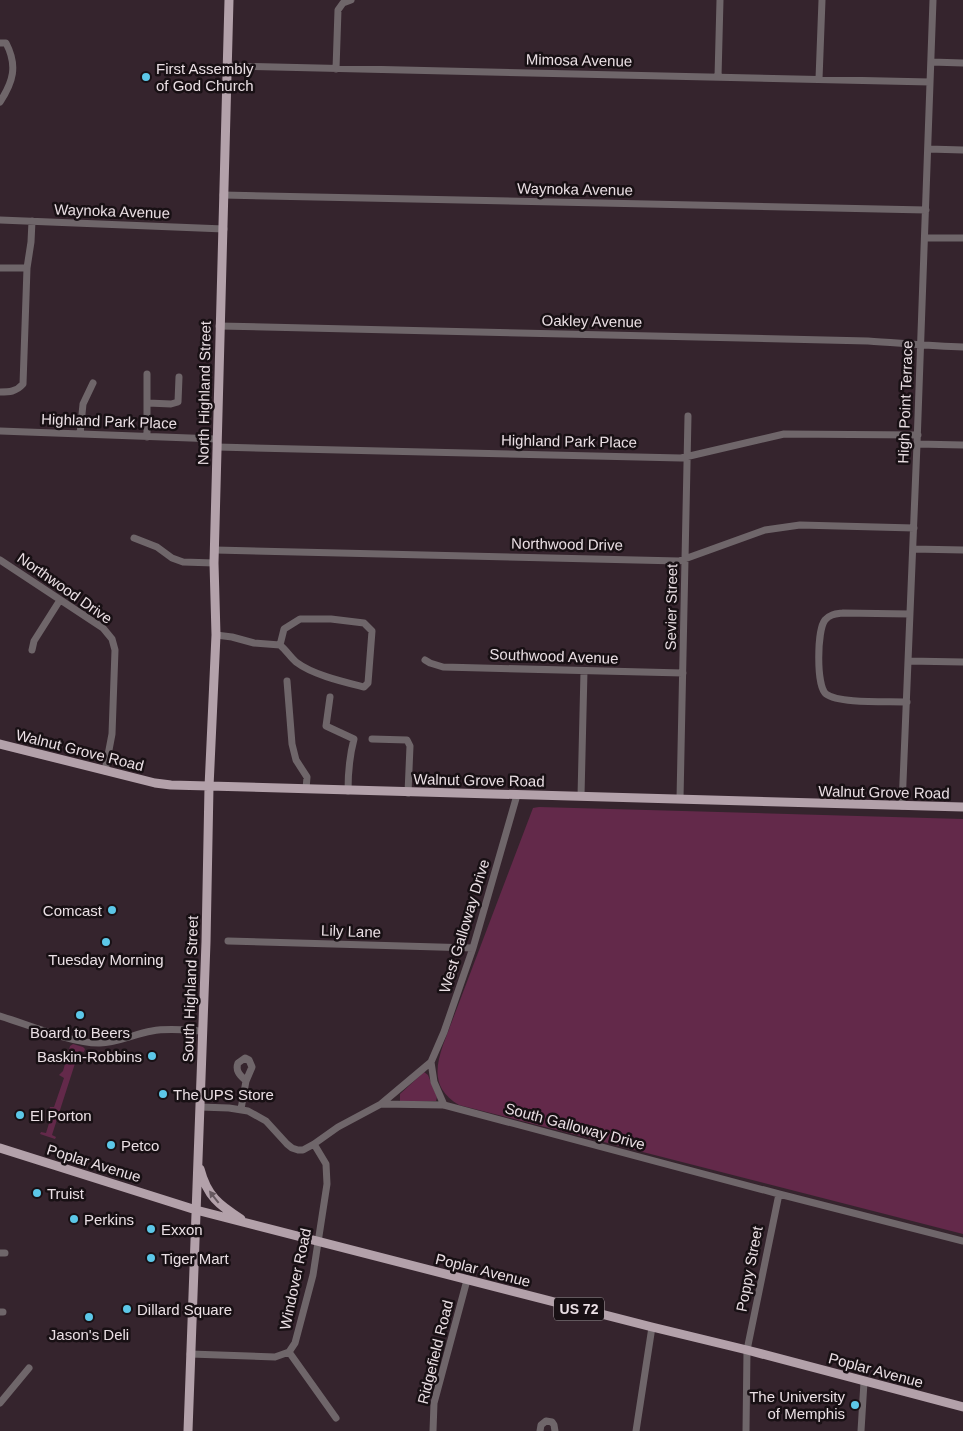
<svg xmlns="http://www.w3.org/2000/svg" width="963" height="1431" font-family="Arial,sans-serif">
<rect width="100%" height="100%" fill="#35242d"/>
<path fill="#63294a" d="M539,807L963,819V1234L459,1105C434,1090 434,1071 443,1045L533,808Z
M73,1044L83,1047L85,1049L84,1052L79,1051L52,1135L56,1137L55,1139L40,1134L41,1132L46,1133L51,1117L48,1114L50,1107H54L64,1078L59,1075L63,1071L70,1046Z
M424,1072L428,1075L437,1097L436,1101L403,1102L400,1101V1094Z"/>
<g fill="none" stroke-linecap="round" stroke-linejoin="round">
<path stroke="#6f666a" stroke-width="7" d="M0,43H6C18,66 13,82 0,102
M931,62L963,63
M227,66L930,82
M336,69L338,10L343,3L351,0
M718,77L720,0
M819,79L822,0
M928,149L963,150
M223,195L926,210
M0,220L224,229
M925,238H963
M0,268H27L31,242L32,221
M219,326L868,341C900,343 931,346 963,347
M147,374V437
M0,392C9,392 16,392 23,384L27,268
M148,403L171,404L178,402L179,377
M0,431L217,439
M80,434L83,404L93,383
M917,444L963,445
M217,447L681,458L784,434L918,435
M134,538L157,547L172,558L183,562L214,563
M913,549L963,550
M215,550L679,561L765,530L800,525L914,528
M0,560L103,628L112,639L115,650L112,734L105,771
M300,619H331L364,623L372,631L368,683L364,687C344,682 313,675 296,662C291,658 286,650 280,645L284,629Z
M216,635L232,637L254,643L280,645
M32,650L34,641L60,600
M425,660L430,663L443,667L683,673
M908,661L963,662
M287,681L292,744L296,760L307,777L306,789
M330,697L326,726L354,739C350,754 348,775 348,791
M907,702C889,701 839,704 826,694C816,686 817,630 825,620C830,614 836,614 843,613L910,614
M372,739L407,740L410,746L408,793
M581,796L584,671
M680,799L688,416
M902,806L917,444L933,0
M228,941L473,948
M0,1016C27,1024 73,1044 100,1043C117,1043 134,1034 152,1031C168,1028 185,1030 201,1031
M381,1104L431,1062
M444,1105L434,1082L431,1062L444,1032L473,948L517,795
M200,1107L229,1108L248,1111L266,1121L287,1144L292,1148L298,1150H303L314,1144L338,1127L381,1104L444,1105L779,1194L963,1241
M241,1109L246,1081L252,1067L249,1060L245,1058L238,1063C235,1071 240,1075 246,1081
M0,1253H5
M0,1312H3
M289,1352L336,1418
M190,1354L275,1357L289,1352L295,1343L313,1275L327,1184L326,1164L314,1144
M0,1403L29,1368
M433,1431L434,1403L467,1280
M540,1431L541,1425L546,1421L552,1422L554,1425L555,1431
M636,1431L652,1327
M746,1431L747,1350L779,1194
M861,1431L864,1382"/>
<path stroke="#b3a1aa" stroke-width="9" d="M0,744L155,783L171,785L963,807
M0,1148L196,1210L652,1327L747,1350L963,1407
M200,1169C207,1196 219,1205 241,1219
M188,1431L206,942L209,787L216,635L214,563L229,0"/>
</g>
<defs><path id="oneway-solid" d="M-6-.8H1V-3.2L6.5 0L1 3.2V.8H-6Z" transform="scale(1.25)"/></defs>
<use fill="#66585f" href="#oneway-solid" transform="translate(214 1197) rotate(-128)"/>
<g fill="#5cc7e8" stroke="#181014" stroke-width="2">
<circle cx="146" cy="77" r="5"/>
<circle cx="112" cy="910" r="5"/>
<circle cx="106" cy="942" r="5"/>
<circle cx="80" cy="1015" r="5"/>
<circle cx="152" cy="1056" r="5"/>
<circle cx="163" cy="1094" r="5"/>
<circle cx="20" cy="1115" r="5"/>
<circle cx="111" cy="1145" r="5"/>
<circle cx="37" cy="1193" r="5"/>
<circle cx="74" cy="1219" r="5"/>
<circle cx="151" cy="1229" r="5"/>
<circle cx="151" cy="1258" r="5"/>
<circle cx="127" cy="1309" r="5"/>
<circle cx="89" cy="1317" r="5"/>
<circle cx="855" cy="1405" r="5"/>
</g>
<g text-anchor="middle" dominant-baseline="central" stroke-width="5" stroke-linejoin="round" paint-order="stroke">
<rect fill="#181014" stroke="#aba1a6" stroke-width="1" x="554" y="1297.5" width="50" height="23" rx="4"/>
<g font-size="14" font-weight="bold" fill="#eadfe4">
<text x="579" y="1309">US 72</text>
</g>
<g font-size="15" fill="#eadfe4" stroke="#181014">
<text transform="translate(579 60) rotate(1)">Mimosa Avenue</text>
<text transform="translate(575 189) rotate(1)">Waynoka Avenue</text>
<text transform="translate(112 211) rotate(2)">Waynoka Avenue</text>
<text transform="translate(592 321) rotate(1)">Oakley Avenue</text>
<text transform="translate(204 393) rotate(-89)">North Highland Street</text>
<text transform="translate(905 402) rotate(-88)">High Point Terrace</text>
<text transform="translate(109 421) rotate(2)">Highland Park Place</text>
<text transform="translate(569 441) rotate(1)">Highland Park Place</text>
<text transform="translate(567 544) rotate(1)">Northwood Drive</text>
<text transform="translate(65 588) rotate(35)">Northwood Drive</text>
<text transform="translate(671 607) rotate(-89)">Sevier Street</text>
<text transform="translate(554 656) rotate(2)">Southwood Avenue</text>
<text transform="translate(80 750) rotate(14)">Walnut Grove Road</text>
<text transform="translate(479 780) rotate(1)">Walnut Grove Road</text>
<text transform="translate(884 792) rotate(1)">Walnut Grove Road</text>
<text transform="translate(464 926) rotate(-73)">West Galloway Drive</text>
<text transform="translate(351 931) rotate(2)">Lily Lane</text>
<text transform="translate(190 989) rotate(-88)">South Highland Street</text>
<text transform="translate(575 1126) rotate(15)">South Galloway Drive</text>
<text transform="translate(94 1163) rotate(17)">Poplar Avenue</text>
<text transform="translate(749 1269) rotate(-79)">Poppy Street</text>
<text transform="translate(483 1270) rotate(14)">Poplar Avenue</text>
<text transform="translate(295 1279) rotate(-78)">Windover Road</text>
<text transform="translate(435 1352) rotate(-76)">Ridgefield Road</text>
<text transform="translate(876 1370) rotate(15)">Poplar Avenue</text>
</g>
<g font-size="15" fill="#eadfe4" stroke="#181014" text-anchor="start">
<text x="156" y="68">First Assembly<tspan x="156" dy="17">of God Church</tspan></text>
<text x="102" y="910" text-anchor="end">Comcast</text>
<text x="106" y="959" text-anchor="middle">Tuesday Morning</text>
<text x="80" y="1032" text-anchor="middle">Board to Beers</text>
<text x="142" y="1056" text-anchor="end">Baskin-Robbins</text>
<text x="173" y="1094">The UPS Store</text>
<text x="30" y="1115">El Porton</text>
<text x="121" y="1145">Petco</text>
<text x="47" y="1193">Truist</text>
<text x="84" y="1219">Perkins</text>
<text x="161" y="1229">Exxon</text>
<text x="161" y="1258">Tiger Mart</text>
<text x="137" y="1309">Dillard Square</text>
<text x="89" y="1334" text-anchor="middle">Jason's Deli</text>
<text x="845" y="1396" text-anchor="end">The University<tspan x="845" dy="17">of Memphis</tspan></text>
</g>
</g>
</svg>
